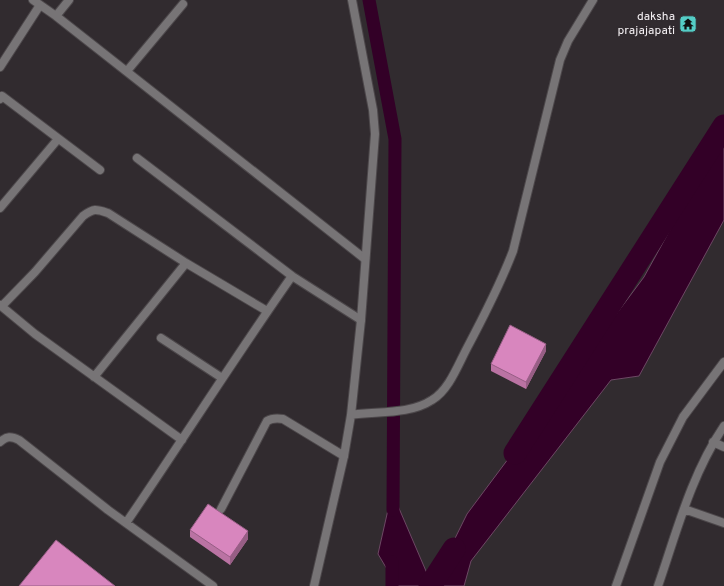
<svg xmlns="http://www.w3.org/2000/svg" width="724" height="586" font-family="Overpass,sans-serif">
<rect width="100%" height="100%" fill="#312b2f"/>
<path fill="#330027" stroke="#6d4864" d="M724,132V220L639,376L611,380L471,561L464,586H397L378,554L392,492L432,585L467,514L644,277Z"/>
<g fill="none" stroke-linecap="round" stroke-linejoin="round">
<path stroke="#330027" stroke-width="13" d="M369,0L395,139L393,510
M392,586V562"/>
<path stroke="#330027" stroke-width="23" d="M515,453L724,126
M430,586L454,549"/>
<defs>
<path id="minor" d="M33,0L56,16L365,259
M56,16L69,0
M0,67L40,5
M127,71L183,4
M0,99L2,96L100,170
M137,158L292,276
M0,208L58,139
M0,305L35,334L182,440
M2,306L35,272L83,216C94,208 96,209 108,213L186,263L267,311
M161,338L222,378
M94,377L186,263
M0,442C7,436 11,436 19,440L108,510L213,586
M713,442L724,447
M221,509L267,421C272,418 277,418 283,419L344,456
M684,509L724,523
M126,523C182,441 235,357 292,276L361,320
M658,586C677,531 691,475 724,426"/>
<path id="tertiary" d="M351,415L361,320L375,134L373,110L352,0
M314,586L344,456L351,415C377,411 409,415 432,400C449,390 458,365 467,348C484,316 500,285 513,251L560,60L568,41L593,0
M616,586L660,462L683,417L724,362"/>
</defs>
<use href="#minor" stroke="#4c474a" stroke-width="10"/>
<use href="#tertiary" stroke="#4c474a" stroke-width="10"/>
<use href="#minor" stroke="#777476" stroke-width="8"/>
<use href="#tertiary" stroke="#777476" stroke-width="8"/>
</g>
<path fill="#ba73a3" d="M546,351L526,389L491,371V364Z
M190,530L248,539L230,565L190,537Z"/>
<path fill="#975e85" d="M546,344V351L526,389V382Z
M248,531V539L230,565V557Z"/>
<path fill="#d886be" stroke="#975e85" d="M510,325L546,344L526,382L491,364Z
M208,504L248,531L230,557L190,530Z
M56,540L115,586H19Z"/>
<defs>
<symbol id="temple-square" viewBox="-11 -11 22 22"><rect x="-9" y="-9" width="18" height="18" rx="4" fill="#54cdc6" stroke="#312b2f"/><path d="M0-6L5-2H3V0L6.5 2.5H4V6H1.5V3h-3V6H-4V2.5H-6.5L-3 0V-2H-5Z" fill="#111"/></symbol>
</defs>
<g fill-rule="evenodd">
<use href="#temple-square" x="678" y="14" width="20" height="20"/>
</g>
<g text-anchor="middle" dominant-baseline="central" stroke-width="4" stroke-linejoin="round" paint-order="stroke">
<g font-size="12" fill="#f4f0f3" stroke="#312b2f" text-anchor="end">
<text x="675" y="17">daksha<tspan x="675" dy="14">prajajapati</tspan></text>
</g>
</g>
</svg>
